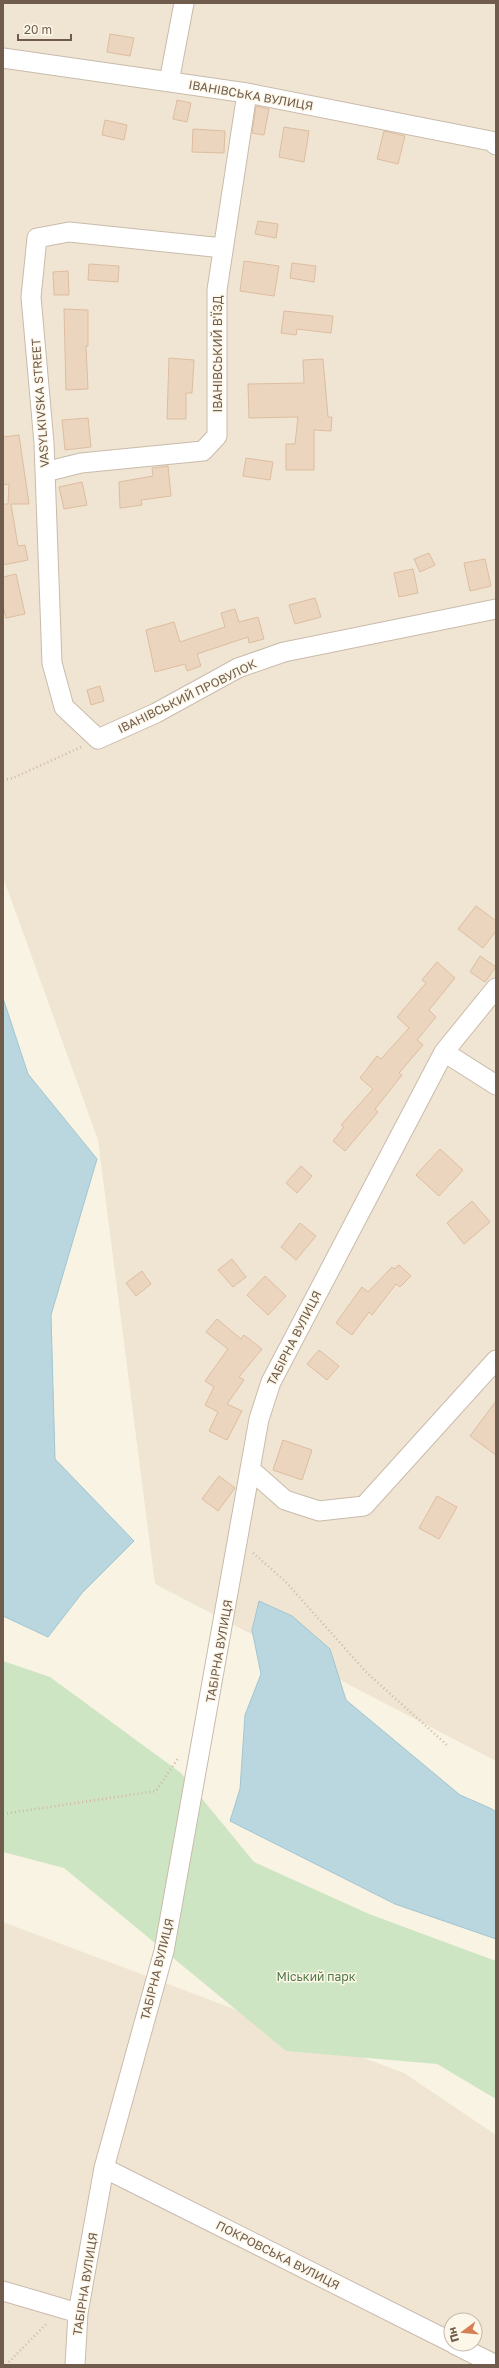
<svg xmlns="http://www.w3.org/2000/svg" width="499" height="2368" font-family="'Golos Text',sans-serif">
<rect width="100%" height="100%" fill="#f9f3e3"/>
<path fill="#f0e5d2" fill-rule="evenodd" d="M3,3H496V1761L155,1584L98,1140L3,877Z
M3,1922L404,2073L496,2135V2365H3ZM451,2320H475V2344H451Z"/>
<path fill="#cee5c3" d="M3,1661L50,1677L181,1773L254,1862L369,1914L496,1961V2099L437,2064L286,2051L64,1868L3,1852Z"/>
<path fill="#bad7e0" stroke="#a1c5d1" d="M3,998L28,1074L97,1159L51,1315L55,1459L134,1541L82,1593L48,1637L3,1616Z
M259,1601L292,1616L330,1649L346,1700L460,1795L492,1809L496,1812V1939L395,1904L230,1821L240,1789L245,1715L261,1674L252,1630Z"/>
<path fill="#ecd5be" stroke="#ddbda0" d="M110,34L134,38L130,56L107,52Z
M177,100L191,103L187,122L173,119Z
M256,106L269,109L264,135L252,133Z
M105,120L127,125L124,140L102,135Z
M284,127L309,131L304,162L279,157Z
M193,129L225,131L224,153L192,152Z
M384,131L405,136L398,164L377,159Z
M258,221L278,224L276,238L255,234Z
M244,261L279,266L274,296L240,291Z
M292,263L316,266L314,282L290,278Z
M89,264L119,266L118,282L88,280Z
M68,271L69,295H54L53,272Z
M64,309L88,310V346H86L88,389L66,390Z
M284,311L333,316L331,333L297,329L296,335L281,333Z
M169,358L194,360L192,393H186V419H167Z
M323,359L328,417H332L331,431L314,430V470H286V444H295L298,417L249,418L248,384L304,383L303,360Z
M88,418L91,447L65,450L62,420Z
M19,435L29,504H11L18,546L25,545L28,560L3,565V504H8L9,484L3,485V437Z
M246,458L273,462L270,480L243,476Z
M168,466L171,496L141,500L142,505L120,508L119,482L153,476L152,468Z
M82,482L87,505L64,509L59,487Z
M429,553L435,565L420,572L414,559Z
M485,559L491,586L470,591L464,563Z
M413,569L418,593L399,597L394,573Z
M16,574L25,614L6,618L3,606V577Z
M315,598L321,617L295,624L289,605Z
M235,609L239,622L258,617L264,639L249,643L248,637L197,654L201,666L187,671L185,664L155,672L146,630L174,622L180,642L225,627L221,613Z
M100,686L104,701L91,705L87,690Z
M476,906L496,921V931L483,948L458,929Z
M480,956L496,967L485,982L470,972Z
M437,962L455,978L429,1010L436,1017L417,1040L423,1045L399,1073L402,1075L375,1109L378,1112L345,1151L333,1141L344,1127L341,1125L373,1089L360,1078L377,1056L381,1059L409,1028L397,1017L426,983L422,980Z
M440,1149L463,1170L439,1196L416,1175Z
M301,1166L312,1176L297,1193L286,1183Z
M472,1201L490,1222L464,1244L447,1223Z
M300,1223L316,1236L296,1260L281,1247Z
M232,1259L246,1277L233,1287L218,1270Z
M399,1265L411,1276L400,1287L396,1284L372,1315L369,1312L352,1335L336,1323L362,1287L368,1292L392,1267L394,1269Z
M142,1271L151,1284L136,1296L126,1283Z
M265,1276L286,1296L268,1315L247,1295Z
M217,1319L241,1339L244,1335L262,1349L239,1377L244,1380L227,1404L242,1411L227,1440L209,1431L218,1412L205,1405L214,1387L205,1381L228,1349L206,1332Z
M319,1350L339,1366L327,1380L307,1364Z
M496,1401V1455L470,1436Z
M283,1440L312,1450L302,1480L273,1470Z
M219,1476L235,1488L218,1511L202,1499Z
M437,1496L457,1507L439,1539L419,1528Z"/>
<g fill="none" stroke-linecap="round" stroke-linejoin="round">
<defs>
<path id="minor" d="M3,58L247,93L491,141L496,145
M169,82L184,3
M223,248L69,232L37,238L31,297L44,443L52,663L64,707L98,739L156,713L238,668L284,652L496,609
M45,472L81,463L203,451L217,436V290L247,93
M444,1052L496,1085
M250,1469L285,1500L319,1511L364,1506L496,1360
M104,2168L451,2342
M3,2291L78,2313
M454,2344L496,2365
M75,2365L78,2313L104,2168L164,1951L259,1419L271,1382L444,1052L496,988"/>
</defs>
<use href="#minor" stroke="#c9bbab" stroke-width="21"/>
<path stroke="#d0b8a1" stroke-width="2.5" stroke-dasharray="1 3" stroke-linecap="butt" d="M3,780L13,778L81,747
M253,1553L285,1581L366,1672L447,1745
M3,1814L156,1791L179,1757
M6,2365L48,2322"/>
<use href="#minor" stroke="#fff" stroke-width="19"/>
</g>
<g text-anchor="middle" dominant-baseline="central" stroke-width="3" stroke-linejoin="round" paint-order="stroke">
<g font-size="12" fill="#6f5c4c" stroke="#fdf7e9">
<text transform="translate(251 95) rotate(10)">ІВАНІВСЬКА ВУЛИЦЯ</text>
<text transform="translate(217 354) rotate(-90)">ІВАНІВСЬКИЙ В'ЇЗД</text>
<text transform="translate(40 403) rotate(-94)">VASYLKIVSKA STREET</text>
<text transform="translate(187 696) rotate(-26)">ІВАНІВСЬКИЙ ПРОВУЛОК</text>
<text transform="translate(294 1338) rotate(-63)">ТАБІРНА ВУЛИЦЯ</text>
<text transform="translate(219 1651) rotate(-80)">ТАБІРНА ВУЛИЦЯ</text>
<text transform="translate(157 1969) rotate(-76)">ТАБІРНА ВУЛИЦЯ</text>
<text transform="translate(278 2255) rotate(27)">ПОКРОВСЬКА ВУЛИЦЯ</text>
<text transform="translate(85 2284) rotate(-81)">ТАБІРНА ВУЛИЦЯ</text>
</g>
<g font-size="12" fill="#527948" stroke="#fdf7e9">
<text x="316" y="1976">Міський парк</text>
</g>
</g>
<rect width="499" height="2368" fill="none" stroke="#6f5c4c" stroke-width="8"/>
<g transform="translate(463 2332) rotate(254)"><circle r="19" fill="#fdf7e9" stroke="#c4b9aa"/>
<path d="M0-3L7 15L0 10L-7 15Z" fill="#d77f54"/>
<text y="-6" font-size="11" font-weight="bold" text-anchor="middle" fill="#6f5c4c">Пн</text>
</g>
<path d="M18 34v6h53v-6" fill="none" stroke="#6f5c4c" stroke-width="2"/>
<text x="24" y="34" font-size="12" fill="#6f5c4c" stroke="#fdf7e9" stroke-width="3" paint-order="stroke">20 m</text>
</svg>
